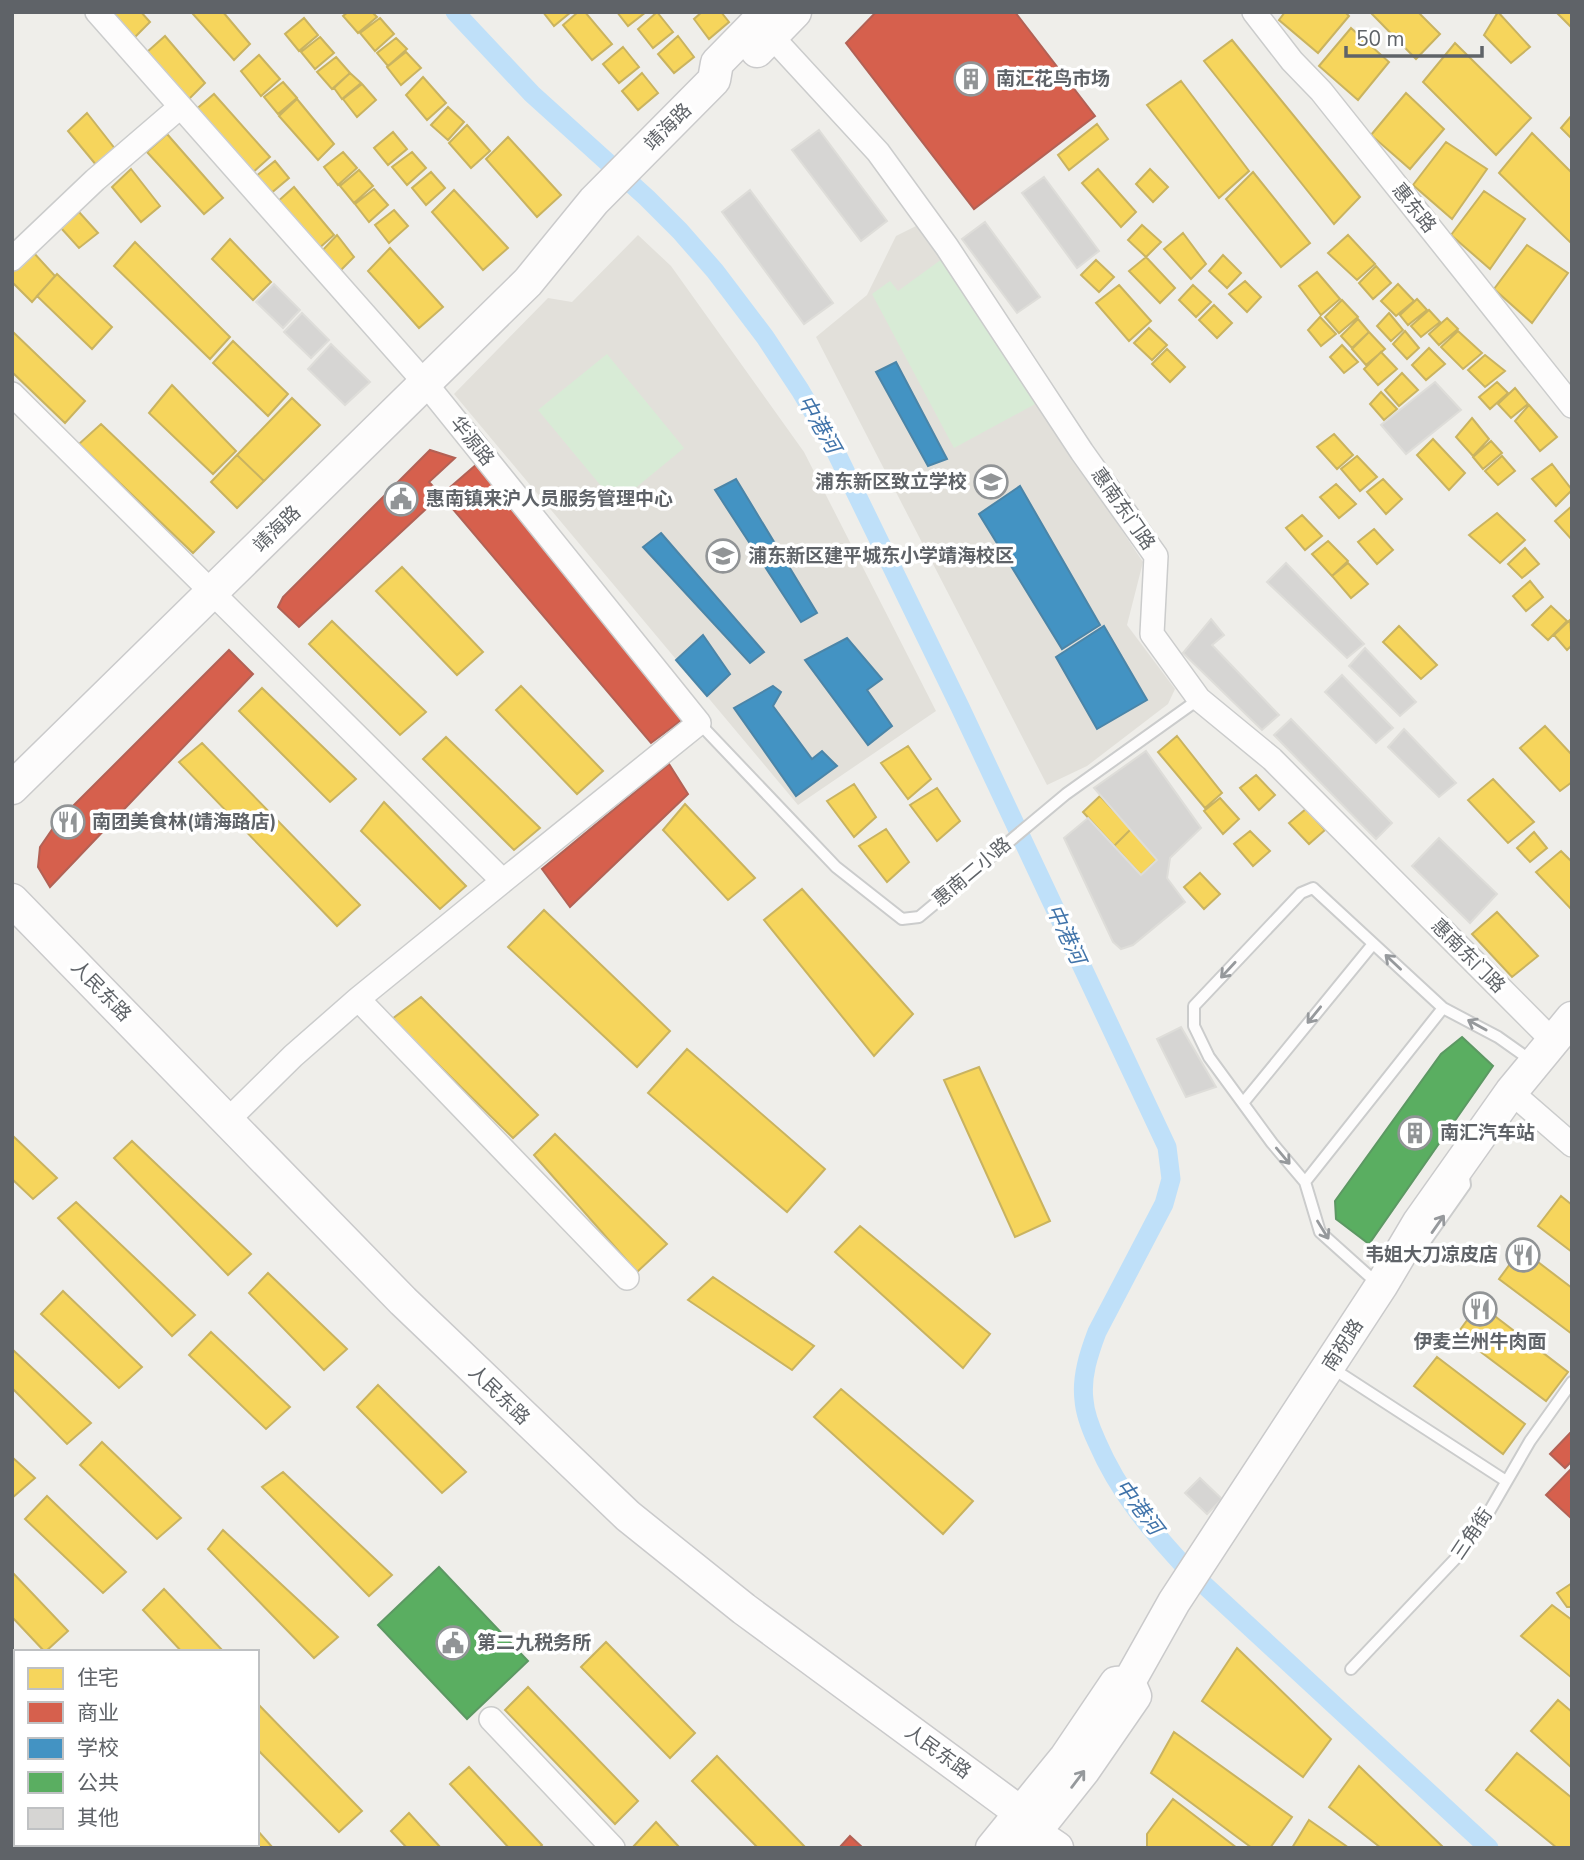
<svg xmlns="http://www.w3.org/2000/svg" width="1584" height="1860" font-family="'Nunito Sans','Noto Sans SC',sans-serif">
<rect width="100%" height="100%" fill="#efeeea"/>
<path fill="#e2e0da" d="M918,225L1143,562L1127,625L1175,689L1168,704L1087,766L1047,785L816,337L867,295L896,236Z
M638,235L671,266L804,452L936,711L798,805L454,394L548,298L572,302Z"/>
<path fill="#d8ebd6" d="M942,259L1037,403L954,448L872,294L890,281L898,291Z
M607,354L684,448L616,504L538,410Z"/>
<path fill="#f6d55c" stroke="#c9b360" stroke-width="2" d="M110,12H141L150,22L134,38Z
M223,12L250,44L234,60L192,13Z
M348,12H372L377,17L358,33L343,16Z
M543,12H571L554,26Z
M578,12H585L612,44L592,60L563,25Z
M617,12H646L628,26Z
M657,12L673,32L653,48L638,29Z
M702,12H721L729,22L709,39L694,19Z
M1285,12H1345L1349,16L1318,53L1279,20Z
M1370,12H1418L1440,34L1416,59Z
M1498,12L1530,47L1511,63L1484,35Z
M1556,12H1572V28Z
M304,18L318,35L299,51L285,34Z
M380,18L394,34L375,51L360,33Z
M1351,28L1389,62L1358,100L1319,66Z
M165,36L205,83L189,99L147,52Z
M678,36L694,57L674,73L658,54Z
M320,37L334,53L315,69L301,52Z
M396,38L407,49L388,66L377,53Z
M1232,40L1360,197L1334,224L1204,61Z
M1455,43L1531,118L1496,155L1423,82Z
M623,47L639,67L619,83L603,64Z
M406,52L421,68L401,85L387,67Z
M259,55L280,79L261,96L241,71Z
M336,57L350,73L332,89L317,72Z
M350,73L361,83L342,99L334,88Z
M642,73L658,93L638,110L622,91Z
M423,77L446,103L427,120L406,95Z
M1181,81L1249,171L1219,198L1147,105Z
M283,82L297,98L278,114L264,97Z
M362,84L376,100L357,117L343,99Z
M1406,93L1444,129L1410,169L1371,135Z
M214,94L270,157L251,174L194,111Z
M297,99L334,144L318,160L279,116Z
M448,107L464,122L448,140L431,125Z
M87,113L116,150L97,166L68,131Z
M1572,115V139L1561,128Z
M1097,124L1108,139L1069,170L1058,155Z
M467,125L490,151L471,168L449,143Z
M393,132L407,149L388,165L374,148Z
M1532,133L1572,173V244L1499,173Z
M167,134L223,198L204,214L147,152Z
M508,137L561,195L537,217L486,159Z
M1446,142L1487,169L1452,219L1413,185Z
M343,152L357,168L338,185L324,167Z
M412,152L426,168L407,185L392,167Z
M275,161L289,178L270,194L255,177Z
M131,169L160,206L141,222L112,187Z
M1098,169L1136,212L1121,227L1082,183Z
M1150,169L1168,187L1153,202L1136,184Z
M359,170L373,186L354,203L340,186Z
M431,172L445,188L426,205L412,188Z
M1253,172L1310,243L1281,267L1226,199Z
M294,187L334,235L317,250L276,203Z
M374,189L388,205L369,222L355,204Z
M454,190L508,248L483,270L432,212Z
M1484,191L1525,219L1490,269L1451,235Z
M394,210L408,226L389,243L375,225Z
M79,212L98,233L79,248L61,228Z
M1142,225L1161,242L1146,257L1128,240Z
M1183,233L1206,264L1191,279L1164,249Z
M337,235L354,257L338,273L320,253Z
M1348,235L1375,264L1357,280L1328,253Z
M230,239L271,282L253,300L212,259Z
M135,242L230,337L210,359L114,266Z
M1527,245L1568,273L1532,323L1494,289Z
M390,248L443,307L419,328L368,271Z
M33,252L55,276L32,302L12,282V271Z
M1223,255L1241,273L1227,288L1209,271Z
M1146,257L1175,288L1160,303L1129,271Z
M1096,260L1114,277L1099,292L1081,275Z
M1376,266L1391,283L1373,299L1359,283Z
M1317,272L1340,299L1321,315L1299,286Z
M57,274L112,327L92,349L37,296Z
M1245,281L1261,297L1247,312L1229,294Z
M1398,284L1414,301L1396,316L1381,301Z
M1119,285L1151,321L1129,341L1096,303Z
M1193,285L1211,302L1196,317L1179,300Z
M1417,299L1427,310L1408,325L1400,315Z
M1342,300L1358,317L1339,333L1325,317Z
M1214,305L1232,323L1217,338L1199,320Z
M1429,310L1440,322L1421,337L1411,326Z
M1389,313L1403,330L1391,341L1377,326Z
M1320,317L1336,334L1321,346L1308,330Z
M1447,318L1458,329L1439,345L1429,334Z
M1358,319L1369,332L1352,348L1341,336Z
M1149,328L1167,345L1152,360L1134,343Z
M12,331L85,401L65,423L12,372Z
M1405,331L1419,348L1407,359L1393,344Z
M1458,331L1482,353L1463,369L1441,347Z
M1369,332L1385,349L1366,365L1352,349Z
M233,341L288,394L268,416L213,363Z
M1342,345L1358,362L1344,373L1330,357Z
M1429,348L1445,364L1426,380L1412,365Z
M1167,349L1185,367L1170,382L1152,364Z
M1381,352L1397,369L1378,385L1364,369Z
M1485,355L1505,371L1485,387L1468,370Z
M1402,373L1418,390L1399,406L1385,390Z
M1497,382L1508,393L1490,409L1479,397Z
M172,385L236,451L213,474L149,413Z
M1515,388L1528,404L1511,418L1498,404Z
M1381,392L1397,409L1384,420L1370,404Z
M292,398L320,425L264,481L237,455Z
M1529,405L1557,437L1540,451L1515,421Z
M1472,418L1489,439L1473,456L1456,437Z
M101,424L214,532L193,553L79,444Z
M1334,434L1353,455L1337,469L1317,447Z
M1433,439L1465,473L1449,490L1417,455Z
M1491,441L1502,453L1483,469L1473,457Z
M237,455L264,481L237,508L211,482Z
M1357,456L1377,477L1360,491L1341,469Z
M1502,456L1515,471L1498,485L1485,471Z
M1552,464L1572,490L1556,506L1532,479Z
M1383,479L1402,499L1386,514L1367,492Z
M1336,484L1356,504L1339,518L1320,497Z
M1572,506V540L1555,521Z
M1497,513L1525,540L1500,563L1469,535Z
M1302,515L1322,536L1305,550L1286,528Z
M1374,529L1393,550L1377,564L1358,542Z
M1328,541L1348,561L1332,576L1312,554Z
M1525,548L1539,564L1522,578L1508,564Z
M1348,563L1368,584L1351,598L1332,576Z
M402,567L483,652L457,675L376,591Z
M1530,581L1543,597L1526,611L1513,596Z
M1551,606L1567,621L1548,640L1532,625Z
M1570,620L1572,645L1567,650L1554,635Z
M332,621L426,712L400,735L309,644Z
M1399,626L1437,665L1421,679L1383,642Z
M521,686L603,771L577,794L496,710Z
M262,688L356,779L330,802L239,711Z
M1545,726L1572,755V782L1560,791L1520,748Z
M1177,736L1222,793L1205,808L1158,752Z
M446,737L540,828L514,850L423,759Z
M202,743L360,905L337,926L179,762Z
M908,746L931,779L908,799L881,763Z
M1256,775L1275,795L1259,810L1240,788Z
M1493,779L1534,822L1508,843L1468,800Z
M854,784L876,817L854,837L827,801Z
M937,788L960,821L937,841L910,805Z
M1100,796L1131,829L1114,846L1083,812Z
M1220,798L1239,819L1223,834L1204,811Z
M384,802L466,886L440,909L361,831Z
M685,804L755,878L728,900L663,830Z
M1306,809L1325,830L1309,844L1289,823Z
M886,829L909,862L887,882L859,846Z
M1131,829L1157,860L1141,875L1114,846Z
M1250,831L1270,851L1253,866L1234,844Z
M1534,832L1547,848L1530,862L1517,848Z
M1561,851L1572,862V910L1536,872Z
M1200,873L1220,894L1204,909L1184,887Z
M802,889L913,1014L874,1056L764,920Z
M544,910L670,1031L637,1067L508,947Z
M1497,912L1538,956L1512,977L1472,934Z
M421,997L538,1115L513,1138L392,1019Z
M687,1049L825,1169L787,1212L648,1093Z
M979,1067L1050,1221L1015,1237L944,1080Z
M555,1134L667,1244L637,1272L534,1155Z
M12,1135L57,1178L33,1199L12,1179Z
M132,1141L251,1254L228,1275L114,1158Z
M1561,1196L1572,1205V1252L1538,1226Z
M76,1202L195,1315L172,1336L58,1218Z
M860,1226L990,1334L963,1368L835,1252Z
M1521,1249L1572,1288V1334L1499,1279Z
M268,1273L347,1349L324,1370L249,1293Z
M713,1277L814,1346L792,1370L688,1300Z
M63,1291L142,1367L119,1388L41,1314Z
M1479,1304L1568,1372L1546,1401L1457,1334Z
M211,1332L290,1407L266,1429L189,1355Z
M12,1349L91,1423L67,1444L12,1388Z
M1437,1357L1525,1424L1503,1454L1414,1386Z
M378,1385L466,1472L442,1493L357,1407Z
M841,1389L973,1501L943,1534L814,1417Z
M102,1442L181,1518L157,1539L80,1465Z
M12,1457L35,1478L12,1498Z
M283,1472L392,1575L369,1596L262,1487Z
M47,1496L126,1572L103,1593L25,1519Z
M223,1530L338,1637L314,1658L208,1549Z
M12,1572L68,1631L45,1652L12,1617Z
M1572,1583V1607H1567L1557,1593Z
M164,1589L224,1652H182L143,1610Z
M1552,1605L1572,1620V1678L1521,1636Z
M606,1642L695,1733L670,1758L581,1667Z
M1237,1648L1331,1739L1303,1777L1202,1701Z
M528,1687L638,1801L615,1824L505,1710Z
M1558,1700L1572,1712V1768L1531,1731Z
M257,1703L362,1811L339,1832L257,1749Z
M12,1712L16,1716V1758L12,1754Z
M1174,1732L1292,1817L1270,1848H1252L1151,1773Z
M1517,1753L1572,1798V1848H1557L1486,1790Z
M717,1756L806,1848H758L692,1781Z
M1359,1766L1444,1848H1381L1329,1807Z
M469,1767L542,1845L539,1848H509L450,1784Z
M1173,1799L1237,1848H1147V1834Z
M409,1813L441,1848H407L391,1831Z
M1309,1820L1349,1848H1292Z
M12,1822L16,1826V1844H30L26,1848H12Z
M656,1822L680,1848H632Z
M257,1830L273,1848H231L227,1844H257Z"/>
<path fill="#d6604d" stroke="#b26155" stroke-width="2" d="M876,12H1015L1095,116L974,209L846,43Z
M430,450L455,458L429,482L441,495L299,627L278,607L283,597Z
M477,464L683,719L651,743L441,495Z
M229,650L253,674L50,887L38,867L40,847L58,821Z
M669,764L688,794L570,907L542,869Z
M1572,1431V1461L1565,1468L1550,1454Z
M1572,1468V1519L1546,1495Z
M850,1836L863,1848H839Z"/>
<path fill="#4393c3" stroke="#4b85a8" stroke-width="2" d="M896,362L947,459L928,466L876,372Z
M736,479L817,613L801,622L715,490Z
M1020,486L1100,625L1062,649L979,514Z
M661,533L764,652L750,663L643,547Z
M1104,626L1147,700L1097,729L1056,657Z
M703,635L730,674L707,696L676,660Z
M847,638L882,679L867,690L892,726L868,745L805,660Z
M773,686L781,692L773,706L812,759L822,751L837,766L796,796L734,708Z"/>
<path fill="#5aae61" stroke="#5c9863" stroke-width="2" d="M1462,1037L1493,1066L1369,1244L1336,1219L1335,1201L1441,1054Z
M439,1567L528,1661L467,1719L378,1625Z"/>
<g fill="none" stroke-linecap="round" stroke-linejoin="round">
<path stroke="#bfe0f9" stroke-width="19" d="M455,12L532,94L647,198L680,231L715,271L765,337L800,390L832,444L960,707L1167,1147L1171,1179L1164,1204L1097,1332C1089,1353 1081,1377 1084,1400C1085,1415 1091,1429 1097,1442C1119,1493 1150,1529 1187,1569L1489,1848"/>
</g>
<path fill="#d6d5d3" stroke="#deddd9" stroke-width="2" d="M819,130L887,221L861,241L792,150Z
M1044,177L1099,251L1077,268L1022,193Z
M750,190L833,303L804,324L722,212Z
M985,222L1040,297L1017,313L962,239Z
M274,284L300,310L283,328L256,302Z
M302,313L329,340L311,358L284,332Z
M331,344L370,382L345,405L308,369Z
M1435,382L1461,410L1406,454L1381,425Z
M1286,563L1364,644L1347,658L1267,582Z
M1211,619L1224,635L1212,645L1279,715L1262,730L1183,653Z
M1365,648L1416,702L1400,716L1349,666Z
M1342,675L1393,728L1376,743L1325,692Z
M1291,719L1392,823L1376,839L1274,735Z
M1404,729L1456,783L1439,797L1388,747Z
M1146,751L1201,828L1170,858L1167,878L1185,902L1133,945L1121,949L1113,942L1064,838L1088,818L1141,875L1157,860L1094,788Z
M1439,838L1497,894L1470,923L1412,866Z
M1181,1027L1216,1087L1186,1097L1157,1039Z
M1200,1478L1222,1499L1207,1514L1185,1493Z"/>
<g fill="none" stroke-linecap="round" stroke-linejoin="round">
<defs>
<path id="lane" d="M699,723L836,867L902,919L919,917L1066,794L1199,699
M1243,1103L1373,944
M1305,1182L1272,1143L1209,1057L1194,1026V1006L1301,893L1313,888L1443,1008
M1420,1249L1465,1185L1463,1171
M1378,1284L1320,1232L1305,1182L1443,1008L1498,1037L1532,1061
M1332,1368L1506,1481
M1351,1669L1458,1556L1486,1517L1530,1441L1572,1382"/>
<path id="street" d="M97,12L426,384L699,723L503,881
M1254,12L1292,61L1321,91L1572,406
M762,26L878,152L947,247L1082,452L1156,556L1152,634L1199,699L1272,759L1553,1041
M12,259L95,180L180,107
M12,394L503,881L358,999L627,1278
M1511,1092L1572,1145
M227,1121L293,1056L358,999
M491,1719L613,1848"/>
<path id="secondary" d="M757,51L795,12
M12,788L528,282L594,201L714,80L717,63L767,12
M12,900L403,1301L628,1516L744,1609L1021,1813L1035,1833L1057,1848
M1129,1682L1174,1602L1381,1286L1419,1222L1511,1092L1572,1018
M992,1848L1066,1757L1116,1683L1129,1682
M1022,1848L1084,1770L1135,1696L1129,1682"/>
</defs>
<use href="#lane" stroke="#cbcccc" stroke-width="14"/>
<use href="#street" stroke="#cbcccc" stroke-width="26"/>
<use href="#secondary" stroke="#cacacb" stroke-width="35"/>
<use href="#lane" stroke="#fdfcfc" stroke-width="10"/>
<use href="#street" stroke="#fdfcfc" stroke-width="23"/>
<use href="#secondary" stroke="#fdfcfc" stroke-width="32"/>
</g>
<defs><path id="oneway-shaft" d="M-6 0H5M1.5-3L5.5 0L1.5 3" fill="none" stroke-width="1.6" stroke-linecap="round" stroke-linejoin="round" transform="scale(1.75)"/></defs>
<g stroke="#96999c">
<use href="#oneway-shaft" transform="translate(1393 962) rotate(-137)"/>
<use href="#oneway-shaft" transform="translate(1228 970) rotate(133)"/>
<use href="#oneway-shaft" transform="translate(1314 1015) rotate(129)"/>
<use href="#oneway-shaft" transform="translate(1477 1025) rotate(-151)"/>
<use href="#oneway-shaft" transform="translate(1283 1156) rotate(50)"/>
<use href="#oneway-shaft" transform="translate(1438 1224) rotate(-55)"/>
<use href="#oneway-shaft" transform="translate(1323 1230) rotate(58)"/>
<use href="#oneway-shaft" transform="translate(1078 1779) rotate(-53)"/>
</g>
<defs>
<symbol id="building-ring" viewBox="-11 -11 22 22"><circle r="9.5" fill="#fff" stroke="#919496" stroke-width="1.5"/><path d="M-4-6H4V6H1V3H-1V6H-4ZM-2.5-4.3h1.7v1.8h-1.7ZM.8-4.3h1.7v1.8H.8ZM-2.5-1h1.7V.8h-1.7ZM.8-1h1.7V.8H.8Z" fill="#919496"/></symbol>
<symbol id="school-ring" viewBox="-11 -11 22 22"><circle r="9.5" fill="#fff" stroke="#919496" stroke-width="1.5"/><path d="M0-5L7-2L0 1L-7-2ZM-4 1L0 2.5L4 1V4Q0 6-4 4Z" fill="#919496"/></symbol>
<symbol id="civic-ring" viewBox="-11 -11 22 22"><circle r="9.5" fill="#fff" stroke="#919496" stroke-width="1.5"/><path d="M-.6-6.5H3V-4.5H.6V-3L4-1V1h2V6H-6V1h2V-1L-.6-3ZM-1.2 2.5V6h2.4V2.5Z" fill="#919496"/></symbol>
<symbol id="restaurant-ring" viewBox="-11 -11 22 22"><circle r="9.5" fill="#fff" stroke="#919496" stroke-width="1.5"/><path d="M-5-6h1v4h1v-4h1v4h1v-4h1v5L-1.5 .5V6h-2V.5L-5-1ZM5-6V6H3V1.5H1.5Q1.5-4 5-6Z" fill="#919496"/></symbol>
</defs>
<g fill-rule="evenodd">
<use href="#building-ring" x="952" y="60" width="38" height="38"/>
<use href="#school-ring" x="972" y="463" width="38" height="38"/>
<use href="#civic-ring" x="382" y="480" width="38" height="38"/>
<use href="#school-ring" x="704" y="537" width="38" height="38"/>
<use href="#restaurant-ring" x="49" y="803" width="38" height="38"/>
<use href="#building-ring" x="1396" y="1114" width="38" height="38"/>
<use href="#restaurant-ring" x="1504" y="1236" width="38" height="38"/>
<use href="#restaurant-ring" x="1461" y="1290" width="38" height="38"/>
<use href="#civic-ring" x="434" y="1624" width="38" height="38"/>
</g>
<g text-anchor="middle" dominant-baseline="central" stroke-width="7" stroke-linejoin="round" paint-order="stroke">
<g font-size="19" font-weight="bold" fill="#5f6368" stroke="#fff" text-anchor="start">
<text x="996" y="79">南汇花鸟市场</text>
<text x="967" y="482" text-anchor="end">浦东新区致立学校</text>
<text x="426" y="499">惠南镇来沪人员服务管理中心</text>
<text x="748" y="556">浦东新区建平城东小学靖海校区</text>
<text x="92" y="822">南团美食林(靖海路店)</text>
<text x="1440" y="1133">南汇汽车站</text>
<text x="1498" y="1255" text-anchor="end">韦姐大刀凉皮店</text>
<text x="1480" y="1342" text-anchor="middle">伊麦兰州牛肉面</text>
<text x="477" y="1643">第二九税务所</text>
</g>
<g font-size="19" fill="#5f6368" stroke="#fff">
<text transform="translate(668 127) rotate(-45)">靖海路</text>
<text transform="translate(1414 208) rotate(51)">惠东路</text>
<text transform="translate(472 441) rotate(51)">华源路</text>
<text transform="translate(1123 509) rotate(55)">惠南东门路</text>
<text transform="translate(277 529) rotate(-44)">靖海路</text>
<text transform="translate(972 872) rotate(-40)">惠南二小路</text>
<text transform="translate(1468 956) rotate(45)">惠南东门路</text>
<text transform="translate(101 991) rotate(46)">人民东路</text>
<text transform="translate(1343 1345) rotate(-57)">南祝路</text>
<text transform="translate(499 1395) rotate(44)">人民东路</text>
<text transform="translate(1472 1534) rotate(-56)">三角街</text>
<text transform="translate(938 1752) rotate(36)">人民东路</text>
</g>
<g font-size="21" font-style="italic" fill="#4174aa" stroke="#fff">
<text transform="translate(819 424) rotate(60)">中港河</text>
<text transform="translate(1066 934) rotate(65)">中港河</text>
<text transform="translate(1139 1507) rotate(53)">中港河</text>
</g>
</g>
<rect width="1584" height="1860" fill="none" stroke="#5f6368" stroke-width="28"/>
<rect x="14" y="1650" width="245" height="196" fill="#ffffff" stroke="#bfc1c3" stroke-width="2"/>
<rect x="28" y="1668" width="35" height="21" fill="#f6d55c" stroke="#bfc1c3" stroke-width="2"/>
<text x="77" y="1685" font-size="21" fill="#5f6368">住宅</text>
<rect x="28" y="1702" width="35" height="21" fill="#d6604d" stroke="#bfc1c3" stroke-width="2"/>
<text x="77" y="1720" font-size="21" fill="#5f6368">商业</text>
<rect x="28" y="1738" width="35" height="21" fill="#4393c3" stroke="#bfc1c3" stroke-width="2"/>
<text x="77" y="1755" font-size="21" fill="#5f6368">学校</text>
<rect x="28" y="1772" width="35" height="21" fill="#5aae61" stroke="#bfc1c3" stroke-width="2"/>
<text x="77" y="1790" font-size="21" fill="#5f6368">公共</text>
<rect x="28" y="1808" width="35" height="21" fill="#d6d5d3" stroke="#bfc1c3" stroke-width="2"/>
<text x="77" y="1825" font-size="21" fill="#5f6368">其他</text>
<path d="M1346 46v10h136v-10" fill="none" stroke="#5f6368" stroke-width="3.5"/>
<text x="1356" y="46" font-size="21" fill="#5f6368" stroke="#ffffff" stroke-width="5" paint-order="stroke">50 m</text>
</svg>
